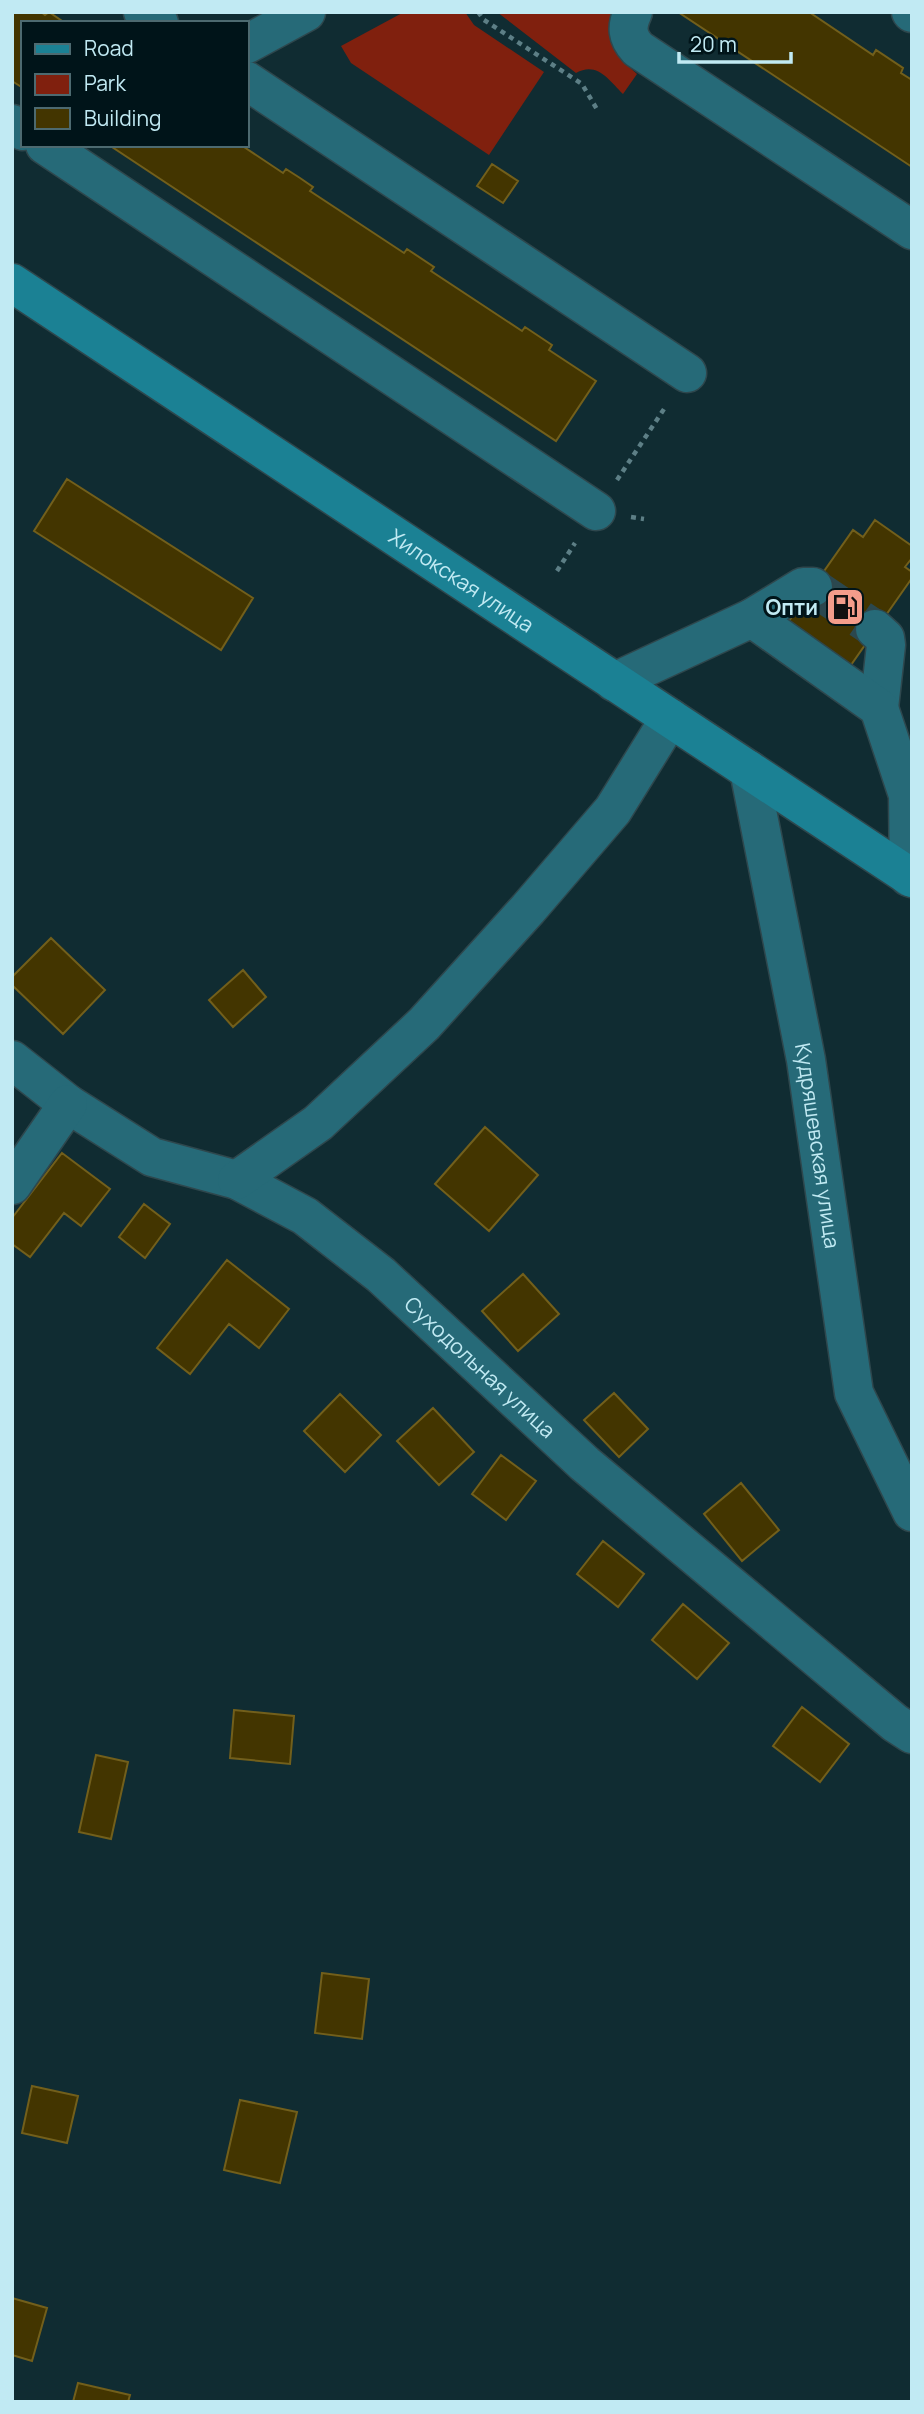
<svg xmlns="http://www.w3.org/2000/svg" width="924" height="2414" font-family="Manrope,sans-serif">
<rect width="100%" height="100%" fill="#102c32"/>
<path fill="#80200e" d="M404,12H465L474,25L544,72L489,155L351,63L341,46Z
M497,12H616C615,42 613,54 637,74L623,94C609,80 597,61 576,73Z"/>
<path fill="#433500" stroke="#725f1b" stroke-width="2" d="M12,12H41L45,15L49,12L65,23H23V88L12,81Z
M678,12H809L873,55L876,50L903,68L901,73L912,80V167Z
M109,145H241L283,173L286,169L300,178L313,187L310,191L404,253L407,249L434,267L431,271L522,331L525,327L552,345L549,350L596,381L556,441Z
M492,164L518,181L503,203L477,186Z
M67,479L253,598L221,650L34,531Z
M875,520L912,546V558L905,567L912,572V578L846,672L784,628L853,530L863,537Z
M51,938L105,990L63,1034L12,985V977Z
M243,970L266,997L233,1027L209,1000Z
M485,1127L538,1175L489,1231L435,1184Z
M62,1153L110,1189L81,1226L64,1213L30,1257L12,1244V1218Z
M144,1204L170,1224L145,1258L119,1237Z
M227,1260L289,1309L259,1348L229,1324L190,1374L157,1348Z
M523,1274L559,1314L518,1351L482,1311Z
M614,1393L648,1429L619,1457L584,1420Z
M340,1394L381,1435L345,1472L304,1431Z
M433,1408L474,1452L439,1485L397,1441Z
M501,1455L536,1481L506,1520L472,1494Z
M741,1483L779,1530L742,1561L704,1514Z
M603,1541L644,1574L618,1607L577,1574Z
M683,1604L729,1643L697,1679L652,1640Z
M802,1707L849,1744L820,1782L773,1746Z
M234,1710L294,1716L290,1764L230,1758Z
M96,1755L128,1762L111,1839L79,1832Z
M322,1973L369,1979L362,2039L315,2033Z
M32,2086L78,2096L67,2143L22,2133Z
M240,2100L297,2112L280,2183L224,2170Z
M12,2298L47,2308L32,2361L12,2355Z
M78,2383L130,2395L128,2402H73Z"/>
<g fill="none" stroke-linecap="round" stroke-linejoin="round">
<path stroke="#2b484f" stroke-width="38" stroke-dasharray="38 19" stroke-linecap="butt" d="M813,587L875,629"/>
<defs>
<g id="minor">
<path d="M143,12L159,23"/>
<path d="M633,12C626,27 627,37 638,49L912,230"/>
<path d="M911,12L912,13"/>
<path d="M247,44L306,12"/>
<path d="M247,81L687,373"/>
<path d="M12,124L23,131"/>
<path d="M45,145L596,511"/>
<path d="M752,618L803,587H813"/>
<path d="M875,629L885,638L886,645L879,708"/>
<path d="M614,682L752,618L879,708L908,795L909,877"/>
<path id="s1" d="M749,770L806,1060L854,1393L912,1512"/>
<path id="s2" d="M12,1060L68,1104L152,1157L237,1180L305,1216L381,1275L585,1464L895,1723L912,1734"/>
<path d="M237,1180L318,1123L424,1024L528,909L613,810L670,718"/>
<path d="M12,1185L68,1104"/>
</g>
<g id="major">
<path id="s3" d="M12,283L912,878"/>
</g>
</defs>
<use href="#minor" stroke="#2e474d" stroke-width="41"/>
<use href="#major" stroke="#2e474d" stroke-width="41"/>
<path stroke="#5d7f86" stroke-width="4.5" stroke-dasharray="5 5" stroke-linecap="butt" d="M478,12L484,20L582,84L598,111
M617,480L666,406
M631,517L644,519
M557,571L575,543"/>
<use href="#minor" stroke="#266a78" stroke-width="38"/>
<use href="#major" stroke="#1b8194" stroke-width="38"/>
</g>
<defs>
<symbol id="fuel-square" viewBox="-11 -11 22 22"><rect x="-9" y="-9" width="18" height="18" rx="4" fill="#f49d8b" stroke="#001419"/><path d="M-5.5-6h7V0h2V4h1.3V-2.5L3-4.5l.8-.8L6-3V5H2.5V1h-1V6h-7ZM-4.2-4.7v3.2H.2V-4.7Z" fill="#111"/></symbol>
</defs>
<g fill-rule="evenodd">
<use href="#fuel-square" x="823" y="585" width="44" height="44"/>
</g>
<g text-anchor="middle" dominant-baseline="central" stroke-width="6" stroke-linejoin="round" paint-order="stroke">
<g font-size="21" fill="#c1eaf3" stroke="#001419">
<text stroke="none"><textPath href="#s3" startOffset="539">Хилокская улица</textPath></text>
<text stroke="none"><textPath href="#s1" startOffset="382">Кудряшевская улица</textPath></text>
<text stroke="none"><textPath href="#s2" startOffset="567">Суходольная улица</textPath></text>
</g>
<g font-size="21" font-weight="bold" fill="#c1eaf3" stroke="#001419" text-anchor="end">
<text x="818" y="607">Опти</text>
</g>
</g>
<rect width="924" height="2414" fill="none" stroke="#c1eaf3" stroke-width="28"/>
<rect x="21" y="21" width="228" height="126" fill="#001419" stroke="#4d6a70" stroke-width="2"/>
<rect x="35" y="44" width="35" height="10" fill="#1b8194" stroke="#4d6a70" stroke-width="2"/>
<text x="84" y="56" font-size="21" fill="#c1eaf3">Road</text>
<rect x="35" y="74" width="35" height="21" fill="#80200e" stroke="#4d6a70" stroke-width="2"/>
<text x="84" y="91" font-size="21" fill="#c1eaf3">Park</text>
<rect x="35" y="108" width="35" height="21" fill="#433500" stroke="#4d6a70" stroke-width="2"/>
<text x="84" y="126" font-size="21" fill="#c1eaf3">Building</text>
<path d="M679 52v10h112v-10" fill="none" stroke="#c1eaf3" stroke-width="3.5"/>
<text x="690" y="52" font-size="21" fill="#c1eaf3" stroke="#001419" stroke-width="5" paint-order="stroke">20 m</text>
</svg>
